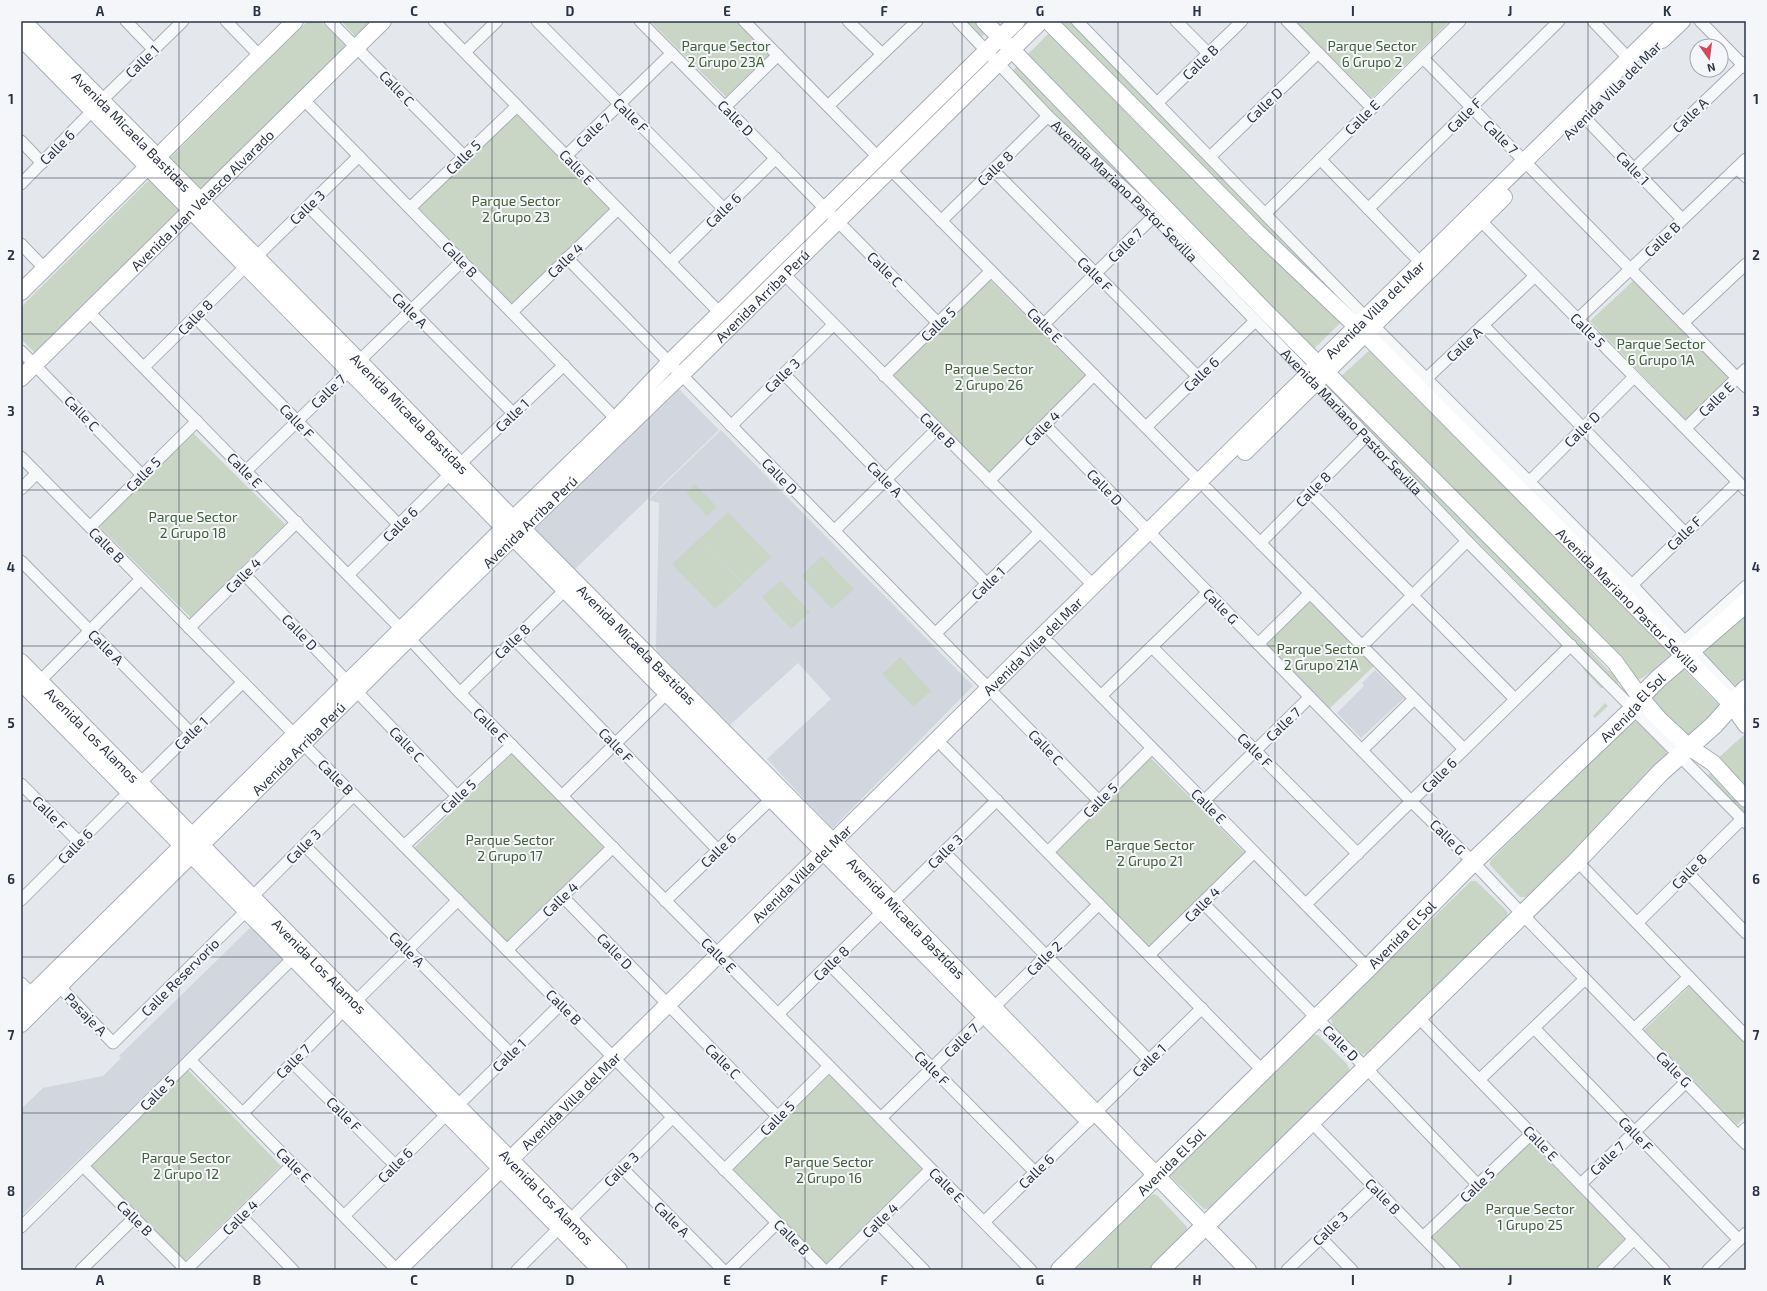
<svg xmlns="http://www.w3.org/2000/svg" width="1767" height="1291" font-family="'Exo 2',sans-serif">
<rect width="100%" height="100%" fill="#e4e7ec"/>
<path fill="#d2d6de" d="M679,389L719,430L572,572L532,532Z
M721,430L973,686L832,829L767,759L831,699L798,663L730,725L656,650L659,503L648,500Z
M1375,670L1404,698L1361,738L1337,713L1364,686L1362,683Z
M251,927L283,960L21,1216V1109L43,1088L103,1076L121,1058L119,1056Z"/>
<path fill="#c9d6c5" d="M308,21H321L348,49L203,193L170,158Z
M341,21H374L357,38Z
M650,21H738L770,54L726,97Z
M964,21H976L987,32L980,38Z
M1061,21H1069L1352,309L1349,312L1059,23Z
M1295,21H1450L1372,98Z
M1051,31L1123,109L1228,214L1342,321L1314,349L1026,56Z
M1018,64L1304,356L1300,360L1013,71Z
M517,113L611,208L512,304L419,208Z
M150,179L182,211L37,355L21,339V307Z
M989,279L1087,377L989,475L890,375Z
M1634,280L1729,378L1686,420L1590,321Z
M1372,348L1671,652L1672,655C1668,660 1642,679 1638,680L1339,378Z
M1336,387L1549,604L1561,620L1608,670L1616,674L1623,680L1617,684L1331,392Z
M193,433L285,524L191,618L99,526Z
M695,484L717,507L707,516L686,493Z
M728,512L771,557L743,583L700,538Z
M700,538L743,584L715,609L672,564Z
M822,556L854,589L832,609L801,576Z
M781,581L810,612L791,629L762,597Z
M1311,599L1375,665L1328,710L1264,644Z
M1746,616V680L1737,687L1705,655L1703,650Z
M900,657L931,691L913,707L882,674Z
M1584,665L1605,688H1601L1583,669Z
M1683,668L1720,706L1688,737L1647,697Z
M1605,703L1608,706L1595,718L1593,716Z
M1635,721L1639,723L1666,751L1667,754L1665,760L1530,894L1526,897H1520L1490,865V861L1631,722Z
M1745,734L1746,736V788L1718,758Z
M512,754L604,848L507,942L414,848Z
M1151,758L1245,853L1150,947L1055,852Z
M1714,770L1746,803V815L1707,776Z
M1471,881H1476L1506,910L1508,913L1506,917L1369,1053L1362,1054L1333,1026L1331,1019L1334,1014Z
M1690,986L1746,1044V1116L1737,1125L1644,1030Z
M1313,1035H1318L1347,1064L1349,1068V1073L1211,1208L1204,1209L1170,1176Z
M187,1069L281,1166L185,1261L90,1166Z
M829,1075L924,1170L826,1265L732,1169Z
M1531,1140L1626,1239L1595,1270H1464L1432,1238Z
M1154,1194L1158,1196L1187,1227L1186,1234L1150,1270H1075L1150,1196Z"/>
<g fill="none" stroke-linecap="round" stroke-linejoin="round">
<defs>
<g id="street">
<path d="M126,21L154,50"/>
<path d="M226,21L260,56"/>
<path d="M330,21L464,156"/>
<path d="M434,21L720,313"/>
<path d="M537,21L724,209"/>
<path d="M640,21L938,323"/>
<path d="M744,21L878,157"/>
<path d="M848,21L882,54"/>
<path id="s1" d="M958,21L1048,116L1154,216L1316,383L1467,541L1746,823"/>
<path d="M1077,21L1374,326L1632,585L1746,707"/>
<path d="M1176,21L1208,53"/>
<path d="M1287,21L1372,108"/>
<path d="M1593,21L1629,59"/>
<path d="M1700,21L1746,68"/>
<path d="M465,52L497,21"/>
<path d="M1423,58L1746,387"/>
<path d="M304,100L616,419"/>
<path d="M101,101L183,21"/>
<path d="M1157,103L1242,21"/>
<path d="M828,106L917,21"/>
<path d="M725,107L778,55"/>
<path d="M1584,117L1682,219"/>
<path d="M21,141L42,163"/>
<path d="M566,156L672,53"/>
<path d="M1210,157L1318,53"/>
<path d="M1320,159L1421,263"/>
<path d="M1737,168L1746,177"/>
<path d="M890,169L1199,481"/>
<path d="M1634,169L1746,62"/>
<path d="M993,170L1198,377"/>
<path d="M21,184L93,110"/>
<path d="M308,206L513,413"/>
<path d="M410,208L517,106"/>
<path d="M1368,209L1559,21"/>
<path d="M1265,214L1460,21"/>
<path d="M941,221L1048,116"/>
<path d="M1481,221L1746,490"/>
<path d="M21,244L45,269"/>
<path d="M255,258L359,156"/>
<path d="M567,258L1099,801"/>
<path d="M670,262L776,158"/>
<path d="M784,274L1094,586"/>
<path d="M89,312L402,630"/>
<path d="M512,312L618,209"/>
<path d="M195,317L399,525"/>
<path d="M1578,319L1746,159"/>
<path d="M1683,323L1746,264"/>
<path d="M1044,324L1154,216"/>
<path d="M1483,325L1685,533"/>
<path d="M21,351L142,475"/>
<path d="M144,367L246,266"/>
<path d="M784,374L987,584"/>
<path d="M884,376L991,271"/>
<path d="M1427,378L1535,276"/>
<path d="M1045,425L1411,801L1473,862L1522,914L1746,1144"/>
<path d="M731,426L833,325"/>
<path d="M1146,427L1255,321"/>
<path d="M1686,428L1746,369"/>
<path d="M21,457L295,735"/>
<path d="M460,464L564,365"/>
<path d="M246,471L462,261"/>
<path d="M989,481L1094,375"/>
<path d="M1530,481L1634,377"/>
<path d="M21,489L37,473"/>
<path d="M1207,489L1464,749"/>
<path d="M1310,492L1515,699"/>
<path d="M90,527L197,421"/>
<path d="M834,531L937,429"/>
<path d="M1260,543L1366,436"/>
<path d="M21,561L191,733"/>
<path d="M244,574L457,796"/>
<path d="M348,575L451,473"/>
<path d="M1632,585L1738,482"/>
<path d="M189,628L297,522"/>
<path d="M935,634L1040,532"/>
<path d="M409,638L460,693L1031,1270"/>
<path d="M514,639L718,850"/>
<path d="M1684,642L1746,586"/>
<path d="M1050,644L1368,968"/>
<path d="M1258,644L1310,593"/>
<path d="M1362,646L1467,541"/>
<path d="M1152,647L1358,854"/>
<path d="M40,681L141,579"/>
<path d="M460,693L565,590"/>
<path d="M1101,696L1208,592"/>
<path d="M303,744L824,1270"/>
<path d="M944,747L1263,1071"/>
<path d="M1362,750L1414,699"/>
<path d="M140,783L243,682"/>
<path d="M21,784L79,842"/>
<path d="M562,796L667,693"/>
<path d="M1204,801L1310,697"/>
<path d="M304,845L510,1053"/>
<path d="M404,846L512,745"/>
<path d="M944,852L1149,1060"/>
<path d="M1048,852L1152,748"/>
<path d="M1577,861L1746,1036"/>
<path d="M1688,873L1746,933"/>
<path d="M562,896L778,1117"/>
<path d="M252,897L354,795"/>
<path d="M21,900L129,792"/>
<path d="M665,901L771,799"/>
<path d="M893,902L997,800"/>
<path d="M1203,903L1366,1068L1478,1185"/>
<path d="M1306,904L1571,645"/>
<path d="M1637,923L1742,819"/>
<path d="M507,950L613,847"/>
<path d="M1149,955L1254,852"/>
<path d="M829,964L1035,1172"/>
<path d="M21,983L36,998"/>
<path d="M59,986L113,1043L246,911"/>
<path d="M355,1002L458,900"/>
<path d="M778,1014L883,911"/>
<path d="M1418,1017L1664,1270"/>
<path d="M1534,1028L1739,1240"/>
<path d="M1634,1029L1689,977"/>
<path d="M190,1060L397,1270"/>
<path d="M292,1062L395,1165"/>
<path d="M1479,1080L1585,979"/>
<path d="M457,1106L561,1004"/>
<path d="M1096,1112L1202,1008"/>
<path d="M243,1113L344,1010"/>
<path d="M881,1118L1099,904"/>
<path d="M1311,1122L1455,1270"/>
<path d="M1738,1136L1746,1128"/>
<path d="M83,1166L186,1270"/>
<path d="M622,1168L723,1270"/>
<path d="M724,1170L829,1066"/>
<path d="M1581,1184L1686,1082"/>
<path d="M241,1216L293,1270"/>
<path d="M344,1216L447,1114"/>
<path d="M570,1220L673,1117"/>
<path d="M877,1222L924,1270"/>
<path d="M984,1222L1089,1120"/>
<path d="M21,1227L293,958"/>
<path d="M1423,1237L1531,1134"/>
<path d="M1321,1238L1352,1270"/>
<path d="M81,1270L134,1218"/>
<path d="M186,1270L293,1164"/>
<path d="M517,1270L559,1228"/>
<path d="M729,1270L777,1223"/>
<path d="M829,1270L931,1169"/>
<path d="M1287,1270L1374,1187"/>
<path d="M1603,1270L1634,1239"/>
<path d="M1708,1270L1746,1233"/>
</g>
<g id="secondary">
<path id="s2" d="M23,21L359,361L513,519L840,849L1248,1270"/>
<path d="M984,21L1265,311L1615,662L1640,697L1659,719L1689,747L1713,763L1746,799"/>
<path id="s3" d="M1048,21L1257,232L1373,342L1710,682L1732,705L1746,725"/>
<path d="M21,38L1087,1119"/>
<path d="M1662,40L1682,21"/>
<path d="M21,292L295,21"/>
<path id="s4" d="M21,378L383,21"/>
<path d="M1245,452L1504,197"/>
<path id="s5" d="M21,662L619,1270"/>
<path d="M21,682L601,1270"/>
<path d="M21,1005L513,519L616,419L669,363L1017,21"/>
<path id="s6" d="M21,1024L409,638L681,375L1041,21"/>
<path id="s7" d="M398,1270L1667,21"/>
</g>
<g id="primary">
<path id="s8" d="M1060,1270L1368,968L1473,862L1632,710L1640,697L1658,679L1746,603"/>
<path d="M1160,1270L1577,861L1661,772L1714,725L1746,689"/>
</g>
</defs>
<use href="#street" stroke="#a9aeb7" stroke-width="13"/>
<use href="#secondary" stroke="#a9aeb7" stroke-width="18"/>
<use href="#primary" stroke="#a3abb8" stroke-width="20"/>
<use href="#street" stroke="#f7f8fa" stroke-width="11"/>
<use href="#secondary" stroke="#fff" stroke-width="16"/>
<use href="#primary" stroke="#fff" stroke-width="18"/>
</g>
<path fill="none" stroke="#2b3445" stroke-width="1" stroke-opacity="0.55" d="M179,21V1270M335,21V1270M492,21V1270M649,21V1270M805,21V1270M962,21V1270M1118,21V1270M1275,21V1270M1432,21V1270M1588,21V1270M21,178H1746M21,334H1746M21,490H1746M21,646H1746M21,801H1746M21,957H1746M21,1113H1746"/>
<g text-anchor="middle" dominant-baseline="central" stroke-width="4" stroke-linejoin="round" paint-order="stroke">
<g font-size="14" fill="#3f6138" stroke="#f4f6f9">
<text x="726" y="45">Parque Sector<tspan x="726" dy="16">2 Grupo 23A</tspan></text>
<text x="1372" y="45">Parque Sector<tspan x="1372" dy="16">6 Grupo 2</tspan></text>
<text x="516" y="200">Parque Sector<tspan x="516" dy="16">2 Grupo 23</tspan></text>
<text x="1661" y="343">Parque Sector<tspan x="1661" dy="16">6 Grupo 1A</tspan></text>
<text x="989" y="368">Parque Sector<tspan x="989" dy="16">2 Grupo 26</tspan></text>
<text x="193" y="516">Parque Sector<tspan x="193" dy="16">2 Grupo 18</tspan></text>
<text x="1321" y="648">Parque Sector<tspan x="1321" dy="16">2 Grupo 21A</tspan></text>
<text x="510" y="839">Parque Sector<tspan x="510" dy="16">2 Grupo 17</tspan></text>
<text x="1150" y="844">Parque Sector<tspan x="1150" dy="16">2 Grupo 21</tspan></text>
<text x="186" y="1157">Parque Sector<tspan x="186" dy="16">2 Grupo 12</tspan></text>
<text x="829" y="1161">Parque Sector<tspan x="829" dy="16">2 Grupo 16</tspan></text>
<text x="1530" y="1208">Parque Sector<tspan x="1530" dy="16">1 Grupo 25</tspan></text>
</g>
<g font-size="14" fill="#2b3445" stroke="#f4f6f9">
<text transform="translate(142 61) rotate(-44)">Calle 1</text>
<text transform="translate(1200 62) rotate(-44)">Calle B</text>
<text transform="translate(397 88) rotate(46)">Calle C</text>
<text transform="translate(1612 90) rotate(-45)">Avenida Villa del Mar</text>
<text transform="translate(1264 105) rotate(-44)">Calle D</text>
<text transform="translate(631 115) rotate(45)">Calle F</text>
<text transform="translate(1464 115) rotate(-45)">Calle F</text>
<text transform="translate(1690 115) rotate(-44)">Calle A</text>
<text transform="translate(1362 117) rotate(-45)">Calle E</text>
<text transform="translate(736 118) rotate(45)">Calle D</text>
<text transform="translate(593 130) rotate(-44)">Calle 7</text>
<text stroke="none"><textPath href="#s2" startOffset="155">Avenida Micaela Bastidas</textPath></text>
<text transform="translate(1501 137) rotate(45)">Calle 7</text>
<text transform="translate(57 147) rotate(-45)">Calle 6</text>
<text transform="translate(463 157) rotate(-44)">Calle 5</text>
<text transform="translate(577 167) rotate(46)">Calle E</text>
<text transform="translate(995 168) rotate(-44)">Calle 8</text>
<text transform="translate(1633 168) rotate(46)">Calle 1</text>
<text stroke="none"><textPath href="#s1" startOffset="238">Avenida Mariano Pastor Sevilla</textPath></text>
<text stroke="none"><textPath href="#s4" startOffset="254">Avenida Juan Velasco Alvarado</textPath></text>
<text transform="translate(307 207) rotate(-44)">Calle 3</text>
<text transform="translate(723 210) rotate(-44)">Calle 6</text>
<text transform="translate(1662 239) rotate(-44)">Calle B</text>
<text transform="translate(1125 245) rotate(-44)">Calle 7</text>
<text transform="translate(460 259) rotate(46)">Calle B</text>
<text transform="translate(565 260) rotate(-44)">Calle 4</text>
<text transform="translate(885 269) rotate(45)">Calle C</text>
<text transform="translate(1095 274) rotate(45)">Calle F</text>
<text stroke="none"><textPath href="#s6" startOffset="1039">Avenida Arriba Perú</textPath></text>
<text stroke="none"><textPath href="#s7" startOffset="1370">Avenida Villa del Mar</textPath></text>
<text transform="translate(410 310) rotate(45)">Calle A</text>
<text transform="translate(195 317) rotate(-45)">Calle 8</text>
<text transform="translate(938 324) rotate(-44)">Calle 5</text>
<text transform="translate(1045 325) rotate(45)">Calle E</text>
<text transform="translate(1588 330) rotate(45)">Calle 5</text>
<text transform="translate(1464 344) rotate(-43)">Calle A</text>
<text transform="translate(1201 374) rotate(-44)">Calle 6</text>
<text transform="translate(782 375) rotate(-44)">Calle 3</text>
<text transform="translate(328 391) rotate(-44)">Calle 7</text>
<text transform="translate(1716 399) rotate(-44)">Calle E</text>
<text transform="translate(82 413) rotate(46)">Calle C</text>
<text stroke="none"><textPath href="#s2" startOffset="551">Avenida Micaela Bastidas</textPath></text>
<text transform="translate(512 415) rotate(-44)">Calle 1</text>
<text transform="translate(297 421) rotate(46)">Calle F</text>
<text stroke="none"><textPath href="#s1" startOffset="562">Avenida Mariano Pastor Sevilla</textPath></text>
<text transform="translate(1042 428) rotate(-45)">Calle 4</text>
<text transform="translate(1582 429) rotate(-45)">Calle D</text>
<text transform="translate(938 430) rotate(45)">Calle B</text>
<text transform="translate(245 470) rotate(45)">Calle E</text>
<text transform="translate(143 474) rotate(-45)">Calle 5</text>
<text transform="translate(780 476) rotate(46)">Calle D</text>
<text transform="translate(885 479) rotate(46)">Calle A</text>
<text transform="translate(1105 487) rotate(46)">Calle D</text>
<text transform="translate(1313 489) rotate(-45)">Calle 8</text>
<text stroke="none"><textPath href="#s6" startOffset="715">Avenida Arriba Perú</textPath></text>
<text transform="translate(400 524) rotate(-45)">Calle 6</text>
<text transform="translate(1684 533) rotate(-44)">Calle F</text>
<text transform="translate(107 545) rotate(45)">Calle B</text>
<text transform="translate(243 575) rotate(-45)">Calle 4</text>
<text transform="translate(988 583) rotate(-44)">Calle 1</text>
<text stroke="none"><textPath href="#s3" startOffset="820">Avenida Mariano Pastor Sevilla</textPath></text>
<text transform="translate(1221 606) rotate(46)">Calle G</text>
<text transform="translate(300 632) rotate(46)">Calle D</text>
<text transform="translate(512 641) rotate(-44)">Calle 8</text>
<text stroke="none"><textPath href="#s2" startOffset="875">Avenida Micaela Bastidas</textPath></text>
<text stroke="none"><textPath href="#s7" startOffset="890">Avenida Villa del Mar</textPath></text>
<text transform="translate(106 647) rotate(45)">Calle A</text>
<text stroke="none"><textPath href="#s8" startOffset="803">Avenida El Sol</textPath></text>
<text transform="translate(1283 724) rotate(-44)">Calle 7</text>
<text transform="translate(491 725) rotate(45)">Calle E</text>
<text transform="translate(191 733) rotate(-44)">Calle 1</text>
<text stroke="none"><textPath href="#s5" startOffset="102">Avenida Los Alamos</textPath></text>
<text transform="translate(407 744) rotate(46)">Calle C</text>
<text transform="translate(616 745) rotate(46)">Calle F</text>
<text transform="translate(1046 747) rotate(46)">Calle C</text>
<text stroke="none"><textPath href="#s6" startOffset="391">Avenida Arriba Perú</textPath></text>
<text transform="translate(1255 750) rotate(45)">Calle F</text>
<text transform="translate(1439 775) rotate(-45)">Calle 6</text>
<text transform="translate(336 777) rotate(45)">Calle B</text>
<text transform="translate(458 796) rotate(-43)">Calle 5</text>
<text transform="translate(1100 800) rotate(-45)">Calle 5</text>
<text transform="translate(1209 806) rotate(45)">Calle E</text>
<text transform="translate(50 813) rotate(45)">Calle F</text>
<text transform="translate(1448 837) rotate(45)">Calle G</text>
<text transform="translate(75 846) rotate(-45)">Calle 6</text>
<text transform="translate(303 846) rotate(-45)">Calle 3</text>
<text transform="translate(718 850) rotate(-44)">Calle 6</text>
<text transform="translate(945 851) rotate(-44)">Calle 3</text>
<text transform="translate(1689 871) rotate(-45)">Calle 8</text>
<text stroke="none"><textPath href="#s7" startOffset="566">Avenida Villa del Mar</textPath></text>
<text transform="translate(560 899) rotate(-44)">Calle 4</text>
<text transform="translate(1202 904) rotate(-45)">Calle 4</text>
<text stroke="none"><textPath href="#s2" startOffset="1259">Avenida Micaela Bastidas</textPath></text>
<text stroke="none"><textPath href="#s8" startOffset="479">Avenida El Sol</textPath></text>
<text transform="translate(407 949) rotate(45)">Calle A</text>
<text transform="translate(615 951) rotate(46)">Calle D</text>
<text transform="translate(719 955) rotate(45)">Calle E</text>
<text transform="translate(1044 958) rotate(-44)">Calle 2</text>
<text transform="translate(831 963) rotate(-44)">Calle 8</text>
<text stroke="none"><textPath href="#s5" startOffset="426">Avenida Los Alamos</textPath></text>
<text transform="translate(180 977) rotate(-45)">Calle Reservorio</text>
<text transform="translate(564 1007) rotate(45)">Calle B</text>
<text transform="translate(86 1014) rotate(46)">Pasaje A</text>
<text transform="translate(961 1040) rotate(-44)">Calle 7</text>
<text transform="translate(1341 1043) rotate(45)">Calle D</text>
<text transform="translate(509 1055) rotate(-44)">Calle 1</text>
<text transform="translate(1149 1060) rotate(-44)">Calle 1</text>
<text transform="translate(293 1061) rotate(-45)">Calle 7</text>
<text transform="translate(723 1061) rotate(45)">Calle C</text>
<text transform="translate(932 1068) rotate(45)">Calle F</text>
<text transform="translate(1674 1069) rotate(46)">Calle G</text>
<text transform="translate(157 1093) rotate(-45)">Calle 5</text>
<text stroke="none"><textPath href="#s7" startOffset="242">Avenida Villa del Mar</textPath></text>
<text transform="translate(344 1114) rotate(45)">Calle F</text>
<text transform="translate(777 1118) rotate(-45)">Calle 5</text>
<text transform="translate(1636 1134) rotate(46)">Calle F</text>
<text transform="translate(1541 1143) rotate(46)">Calle E</text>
<text transform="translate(1607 1158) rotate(-44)">Calle 7</text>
<text stroke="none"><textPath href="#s8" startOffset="155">Avenida El Sol</textPath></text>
<text transform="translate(294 1165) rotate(45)">Calle E</text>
<text transform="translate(395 1165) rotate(-45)">Calle 6</text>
<text transform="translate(621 1169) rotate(-45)">Calle 3</text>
<text transform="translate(1036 1171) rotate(-44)">Calle 6</text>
<text transform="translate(947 1185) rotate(45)">Calle E</text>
<text transform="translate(1477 1185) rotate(-44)">Calle 5</text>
<text transform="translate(1383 1196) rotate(46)">Calle B</text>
<text stroke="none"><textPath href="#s5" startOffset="750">Avenida Los Alamos</textPath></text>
<text transform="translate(240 1217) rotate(-45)">Calle 4</text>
<text transform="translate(135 1218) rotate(45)">Calle B</text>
<text transform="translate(672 1219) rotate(45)">Calle A</text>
<text transform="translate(880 1220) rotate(-44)">Calle 4</text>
<text transform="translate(1330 1228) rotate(-44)">Calle 3</text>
<text transform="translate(792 1237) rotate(45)">Calle B</text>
</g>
</g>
<rect width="1767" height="1291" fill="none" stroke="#f4f6f9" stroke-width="44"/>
<g transform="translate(1709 58) rotate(166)"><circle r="19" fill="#f4f6f9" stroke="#a4a8b1"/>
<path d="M0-3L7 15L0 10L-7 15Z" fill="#d1495b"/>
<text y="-6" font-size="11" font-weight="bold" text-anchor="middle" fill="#2b3445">N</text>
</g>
<rect x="22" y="22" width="1723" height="1247" fill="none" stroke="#2b3445" stroke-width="1.5"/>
<g font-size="13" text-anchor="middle" font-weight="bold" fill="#2b3445">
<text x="100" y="16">A</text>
<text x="257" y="16">B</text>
<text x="414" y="16">C</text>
<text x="570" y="16">D</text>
<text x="727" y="16">E</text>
<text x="884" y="16">F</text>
<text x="1040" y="16">G</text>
<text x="1197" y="16">H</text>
<text x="1353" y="16">I</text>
<text x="1510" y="16">J</text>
<text x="1667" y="16">K</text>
<text x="11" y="104">1</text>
<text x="1756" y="104">1</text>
<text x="11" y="260">2</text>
<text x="1756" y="260">2</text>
<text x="11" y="416">3</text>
<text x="1756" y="416">3</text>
<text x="11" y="572">4</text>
<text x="1756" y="572">4</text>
<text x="11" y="728">5</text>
<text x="1756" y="728">5</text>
<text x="11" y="884">6</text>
<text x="1756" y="884">6</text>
<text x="11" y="1040">7</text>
<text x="1756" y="1040">7</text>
<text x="11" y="1196">8</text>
<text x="1756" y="1196">8</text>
<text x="100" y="1285">A</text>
<text x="257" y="1285">B</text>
<text x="414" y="1285">C</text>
<text x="570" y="1285">D</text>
<text x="727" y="1285">E</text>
<text x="884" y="1285">F</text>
<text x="1040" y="1285">G</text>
<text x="1197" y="1285">H</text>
<text x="1353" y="1285">I</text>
<text x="1510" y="1285">J</text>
<text x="1667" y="1285">K</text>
</g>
</svg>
